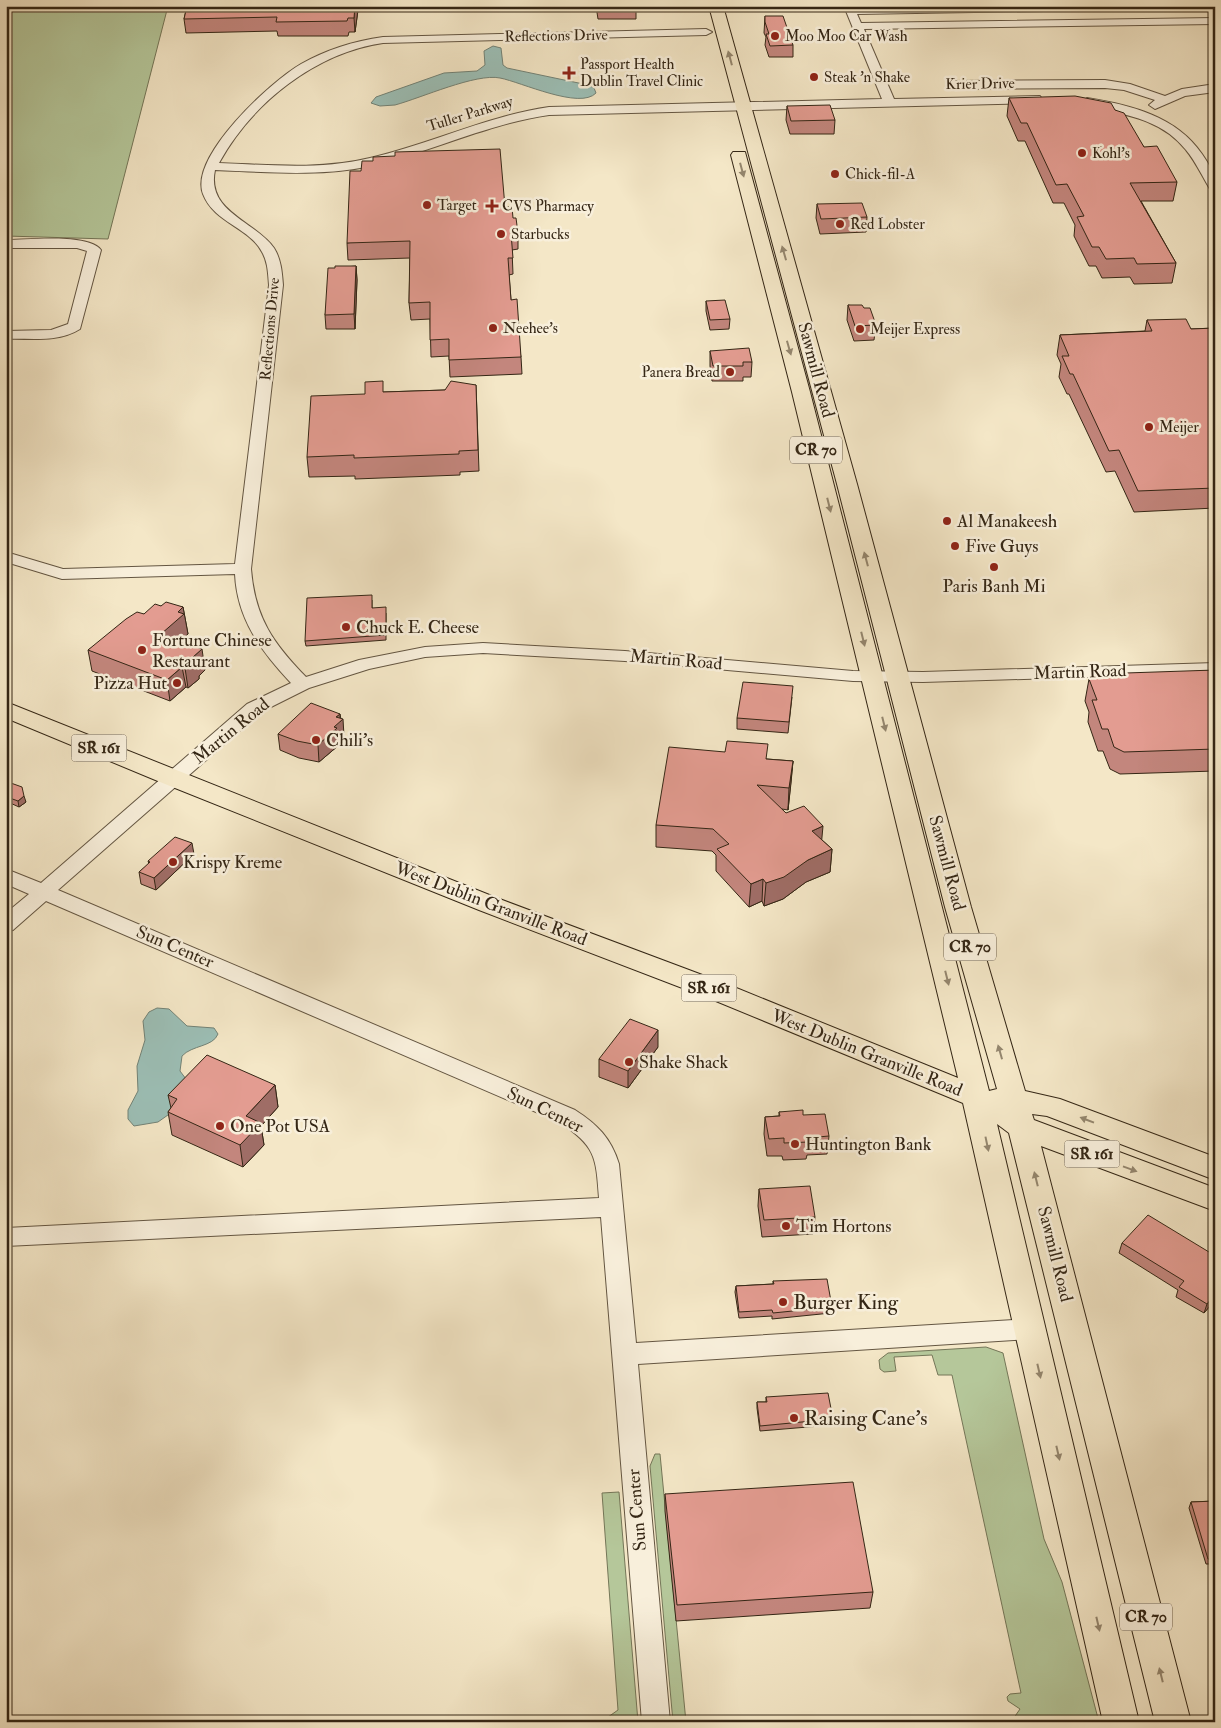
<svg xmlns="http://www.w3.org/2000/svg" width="1221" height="1728" font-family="'IM FELL Double Pica',serif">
<rect width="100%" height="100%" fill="#f4e7c7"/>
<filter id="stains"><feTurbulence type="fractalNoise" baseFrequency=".004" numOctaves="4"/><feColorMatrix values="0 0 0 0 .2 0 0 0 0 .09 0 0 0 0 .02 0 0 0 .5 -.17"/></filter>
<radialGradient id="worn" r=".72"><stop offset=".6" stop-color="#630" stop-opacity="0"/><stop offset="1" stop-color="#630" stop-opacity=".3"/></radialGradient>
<path fill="#b5c79a" stroke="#747658" d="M6,6H168L108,239L6,236Z
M986,1347L1003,1353L1044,1539L1062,1582L1099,1722H1011L1020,1709L1008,1701L1007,1697L1010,1694L1021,1693L952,1375H938L932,1355L894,1357L896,1371L884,1372L880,1369L879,1360L888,1353Z
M655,1454H660L686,1722H673L650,1466Z
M619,1492L638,1722H601L618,1710L602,1493Z"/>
<path fill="#9cbfb6" stroke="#728276" d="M493,46L501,48L503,65L507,68L588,85L594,88L596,93C580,110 521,82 500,78C476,73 421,98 395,105L380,106L371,103L376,97L444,73L477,71L485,65L484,51Z
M157,1008L169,1009L187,1026L214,1028L218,1034C213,1047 192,1045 182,1056L180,1071L186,1079L175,1110L158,1122L134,1126L128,1119V1110L138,1091L137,1066L145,1040L143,1021L149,1012Z"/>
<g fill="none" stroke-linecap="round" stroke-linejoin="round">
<defs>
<path id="minor" d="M936,6H1165L1160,9L857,14L861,23L1215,18V24L864,29L894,99L1040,96L1042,99L1040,102L1036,103L549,115C487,124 431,152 371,166C320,177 267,172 215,170C206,212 255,221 274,248C281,259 282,272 283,285L251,569C255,618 273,643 306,677L359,660L425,647L483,643L625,651L853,671L923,672L1215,663V673L923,682L853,681L625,661L483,653L425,657L369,669L309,688L261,712L58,890L575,1110C597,1124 611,1138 619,1164L636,1343L1029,1319L1038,1322L1041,1329L1038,1336L1029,1339L638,1364L670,1722H642L601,1217L6,1246V1228L599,1198C596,1157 596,1146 559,1122L46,901L13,930L6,932V913L29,894L6,884V869L41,883L247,704L291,683C261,651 237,619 235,574L62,579L6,562V552L63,569L235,564L269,285C268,274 268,262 262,252C249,227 214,223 203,194C189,157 270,82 301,64C326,50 354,41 383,37L706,29L712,32L706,35L383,43C315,53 252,103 219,163C269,165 321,170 370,158C431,144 487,116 549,107L882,99L846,11L852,8Z
M1105,80L1130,84L1165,96L1182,89L1215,84V92L1185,96L1155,109L1149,105L1155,100L1124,90L1105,88L953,89L947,85L953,81Z
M1087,98C1131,105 1176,116 1202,154C1211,167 1215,175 1215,190L1210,189C1202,176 1196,162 1186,150C1160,117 1120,114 1083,105L1081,102Z
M6,240C27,240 88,233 101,250L80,329C58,343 31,338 6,339V331L51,330L68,324L87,251L77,248H6Z"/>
<path id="major" d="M709,6H723L857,484L971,907L1025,1091L1060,1099L1215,1157V1180L1047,1116L1032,1114L1034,1120L1215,1188V1211L1041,1146L1191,1722H1155L1009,1133L997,1124L1139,1722H1103L963,1103L711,999L479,910L165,784L6,718V702L497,898L729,985L958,1078L792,392L731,155L733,152H745L810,392L989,1091L997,1089L945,907L837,484Z"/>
</defs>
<use href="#minor" stroke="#645642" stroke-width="2"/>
<use href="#major" stroke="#342615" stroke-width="2"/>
<use href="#minor" fill="#f8efdb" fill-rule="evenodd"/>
<use href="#major" fill="#f4e7c7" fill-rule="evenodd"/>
</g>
<path fill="#c3867d" stroke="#342615" d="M187,6H360V10H358L355,32H349L348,36H278L277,31L186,33L184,19Z
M596,6H636V19H598Z
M765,16L793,45V57H769L765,45L766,37L764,33Z
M1009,98L1115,110L1144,147L1177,182L1173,201H1141L1176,263L1172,283L1134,284L1130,277L1102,278L1096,266H1089L1074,236L1075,225L1064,203H1053L1025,141H1018L1007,116Z
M787,106L835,120L834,134H790L786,120Z
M817,204L867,217L866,232L820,234L816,218Z
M513,218L518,233V249L512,250L513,274L509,275L511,300L521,357L522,374L450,377L449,356L431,357L430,319L411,320L409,303L410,258L348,260L347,243Z
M356,266L357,280L355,329H326L325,315L335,268Z
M706,301L730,319L729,329L710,330L706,311Z
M848,305L864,308L876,325L874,340L854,341L847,320Z
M1147,320L1191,329L1215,328V508L1134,512L1115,471L1106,472L1069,394H1067L1059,377L1061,364L1057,355L1060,335L1145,331Z
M710,351L752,362L751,377H743V381H712L710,366Z
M476,385L479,471L460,472V475L355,479V476L309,477L307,457L365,394L384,392L445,390Z
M372,600V608L386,613V640L306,646L305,641Z
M161,606L183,607L188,634L180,641L205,670L199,676V679L188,688L186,687L170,701L92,671L88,650L144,614Z
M1215,670V771L1120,774L1110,769L1103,751H1098L1088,722L1089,712L1085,701L1089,679Z
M792,697L788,733L737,729V718Z
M340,714L344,736L339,741V745L319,762L299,758L280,750L278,734Z
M725,752L767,759L793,761L788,810L782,809L786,813L822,840L832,849L830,872L806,882L783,899L764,906L762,901L749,907L716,871V855L712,851L656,847V825Z
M6,783L26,802L19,807L8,802L6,804Z
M194,854L156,890L141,884L139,872L149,864L148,861Z
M658,1047L628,1088L599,1077V1059Z
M275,1085L278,1107L261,1126L264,1145L243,1167L172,1135L168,1112L171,1108L168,1095Z
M779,1112L803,1115L829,1136L827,1154L807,1155L806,1159L783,1160L782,1156H767L764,1134L765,1117L779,1116Z
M759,1189L815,1217L813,1234L762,1237L758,1206Z
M1122,1243L1209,1252L1215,1300L1204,1313L1176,1297L1178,1290L1119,1253Z
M773,1281L832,1307L831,1313L772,1319V1316L739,1318L735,1292L736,1286L773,1284Z
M766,1397L833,1419L832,1425L760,1431L757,1408V1402H766Z
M665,1494L873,1592L870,1608L676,1621L665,1511Z
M1215,1501V1564H1206L1189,1508L1191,1502Z"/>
<path fill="#9f6d66" stroke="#342615" d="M355,6H358V10L355,32L354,18Z
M356,266L357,280L355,329L354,314Z
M183,607L188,634L164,655L161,634L178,612Z
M202,649L205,670L199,676V679L188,688L185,668L193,657Z
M182,667L186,687L170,701L167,680Z
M340,714V722L343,719L344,736L339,741V745L319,762L318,745L336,717Z
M793,761L791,783L788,810L789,788Z
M24,796L26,802L19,807L18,801Z
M6,797H7L8,802L6,804Z
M823,826L821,848L812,831Z
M192,843L194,854L156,890L154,878Z
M832,849L830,872L806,882L783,899L764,906L766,883L808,860Z
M763,879L762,901L749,907L751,884Z
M658,1030V1047L628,1088V1071Z
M275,1085L278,1107L261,1126L264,1145L243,1167L240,1145L246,1116Z
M1215,1294V1300L1204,1313L1207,1304Z"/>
<path fill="#e39c91" stroke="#342615" d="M187,6H355L354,18H348L347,21L276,22L277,17L184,19Z
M598,6H636V7H598Z
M765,16H783L793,45L770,46L766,34H769L765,22Z
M1075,96L1111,103L1115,110L1124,113L1144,147L1157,146L1177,182L1130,183L1176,263L1137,264L1134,258L1106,259L1099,247H1092L1077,217L1084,216L1067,184L1056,185L1027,123H1021L1009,98Z
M830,105L835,120L791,121L787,106Z
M500,149L505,207H512L513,218H516L518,233H511L513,258H508L511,300L517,299L521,357L449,360V339L430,340V302L409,303L410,241L347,243L350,171H361L362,161H373V157L395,156V152Z
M862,203L867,217L821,219L817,204Z
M335,266H356L354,314L325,315L328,268H335Z
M725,300L730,319L710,320L706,301Z
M848,305H862L864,308H870L876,325L855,326Z
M1186,319L1191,329L1215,328V488L1138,491L1119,450L1109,451L1073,374H1070L1062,356H1069L1060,335L1152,331L1147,320Z
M749,348L752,362H743V366H713L710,351Z
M383,381V392L445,390L451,381L476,385L478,450L459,451V454L354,458V455L307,457L311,396L365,394V382Z
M372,595V608L386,607V635L305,641L307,598Z
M166,602L183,607L178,612L184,614L161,634L202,649L193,657L196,658L185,668L182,667L167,680L88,650L126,619L137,612L144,614L155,604L161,606Z
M1215,670V749L1124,752L1114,747L1108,729H1102L1092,700H1097L1089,679L1096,674Z
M743,682L793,686L789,722L737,718Z
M311,703L340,714L336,717L343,719L334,727L337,728L318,745L297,741L278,734Z
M727,741L768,744L766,759L793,761L789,788L757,785L786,813L804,806L823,826L812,831L832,849L808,860L784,877L766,883L763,879L751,884L717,849L729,844L713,829L656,825L669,747L725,752Z
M8,782L22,787L24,796L18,801L7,797H6V783Z
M175,837L192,843L154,878L139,872L150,862L148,861Z
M630,1019L658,1030L628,1071L599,1059Z
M207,1055L275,1085L246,1116L261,1123L240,1145L168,1112L177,1099L168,1095Z
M803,1110V1115L825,1114L829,1136L807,1138L808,1142L784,1143V1138L769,1139L765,1117L780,1116L779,1112Z
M810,1186L815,1217L764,1220L759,1189Z
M1148,1215L1209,1252L1214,1246L1215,1247V1294L1207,1304L1179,1287L1184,1281L1122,1243Z
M827,1279L832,1307L773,1313L772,1310L739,1312L736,1286L774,1284L773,1281Z
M828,1393L833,1419L760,1426L757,1402H767L766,1397Z
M853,1482L873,1592L677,1605L665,1494Z
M1215,1501V1559H1208L1191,1502Z"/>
<defs><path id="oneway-solid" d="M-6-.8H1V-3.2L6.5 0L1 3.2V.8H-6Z" transform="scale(1.25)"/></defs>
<g fill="#94866e">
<use href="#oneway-solid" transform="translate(730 58) rotate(-105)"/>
<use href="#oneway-solid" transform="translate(742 170) rotate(75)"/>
<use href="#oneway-solid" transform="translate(784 253) rotate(-106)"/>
<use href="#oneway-solid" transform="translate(789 348) rotate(74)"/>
<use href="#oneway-solid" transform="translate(829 505) rotate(76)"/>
<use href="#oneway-solid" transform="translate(866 559) rotate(-105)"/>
<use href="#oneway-solid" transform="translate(863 639) rotate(76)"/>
<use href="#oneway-solid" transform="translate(884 724) rotate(76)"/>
<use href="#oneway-solid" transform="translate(947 978) rotate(76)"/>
<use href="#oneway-solid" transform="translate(1000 1052) rotate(-106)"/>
<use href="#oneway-solid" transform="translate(1087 1120) rotate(-159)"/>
<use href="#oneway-solid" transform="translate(987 1144) rotate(78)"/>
<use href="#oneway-solid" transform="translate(1130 1169) rotate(20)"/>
<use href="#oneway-solid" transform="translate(1036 1179) rotate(-104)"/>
<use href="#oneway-solid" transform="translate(1039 1371) rotate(77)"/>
<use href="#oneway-solid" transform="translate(1058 1453) rotate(77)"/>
<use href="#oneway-solid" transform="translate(1098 1624) rotate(77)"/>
<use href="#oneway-solid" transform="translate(1161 1675) rotate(-104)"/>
</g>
<g fill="#8f2418" stroke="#f8efdb" stroke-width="2">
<circle cx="775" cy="36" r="5"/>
<path d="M566.5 65.5h5v5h5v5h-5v5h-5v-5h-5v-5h5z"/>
<circle cx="814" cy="77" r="5"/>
<circle cx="1082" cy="153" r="5"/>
<circle cx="835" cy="174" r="5"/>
<circle cx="427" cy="205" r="5"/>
<path d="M489.5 198.5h5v5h5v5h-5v5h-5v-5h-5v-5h5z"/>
<circle cx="840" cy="224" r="5"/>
<circle cx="501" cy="234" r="5"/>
<circle cx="493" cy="328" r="5"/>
<circle cx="860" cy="329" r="5"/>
<circle cx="730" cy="372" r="5"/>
<circle cx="1149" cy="427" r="5"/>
<circle cx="947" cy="521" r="5"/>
<circle cx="955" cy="546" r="5"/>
<circle cx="994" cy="567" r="5"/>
<circle cx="346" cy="627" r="5"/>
<circle cx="142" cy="650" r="5"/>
<circle cx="177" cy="683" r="5"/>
<circle cx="316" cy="740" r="5"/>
<circle cx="173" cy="862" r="5"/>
<circle cx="629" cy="1062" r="5"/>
<circle cx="220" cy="1126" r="5"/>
<circle cx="795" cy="1144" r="5"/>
<circle cx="786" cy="1226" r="5"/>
<circle cx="783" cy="1302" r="5"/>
<circle cx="794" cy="1418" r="5"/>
</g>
<g text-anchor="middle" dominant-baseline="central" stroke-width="5" stroke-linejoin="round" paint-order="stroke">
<g font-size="15" fill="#342615" stroke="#f8efdb">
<text transform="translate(556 36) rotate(-1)">Reflections Drive</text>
<text transform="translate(980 84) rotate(-1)">Krier Drive</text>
<text transform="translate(470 114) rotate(-17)">Tuller Parkway</text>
<text transform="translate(270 329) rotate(-85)">Reflections Drive</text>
</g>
<g font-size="15" fill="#342615" stroke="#f8efdb" text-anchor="start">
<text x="785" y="36">Moo Moo Car Wash</text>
<text x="580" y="64">Passport Health<tspan x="580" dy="17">Dublin Travel Clinic</tspan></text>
<text x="824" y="77">Steak 'n Shake</text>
<text x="1092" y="153">Kohl's</text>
<text x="845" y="174">Chick-fil-A</text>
<text x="437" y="205">Target</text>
<text x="502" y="206">CVS Pharmacy</text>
<text x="850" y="224">Red Lobster</text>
<text x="511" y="234">Starbucks</text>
<text x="503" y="328">Neehee's</text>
<text x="870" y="329">Meijer Express</text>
<text x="720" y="372" text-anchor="end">Panera Bread</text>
<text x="1159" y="427">Meijer</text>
</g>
<g fill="#f8efdb" stroke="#6f6250" stroke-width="1">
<rect x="790" y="436.5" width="52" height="27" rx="4"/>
<rect x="71.5" y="734.5" width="55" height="27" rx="4"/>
<rect x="944" y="933.5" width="52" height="27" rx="4"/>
<rect x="681.5" y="974.5" width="55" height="27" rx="4"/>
<rect x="1064.5" y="1140.5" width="55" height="27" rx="4"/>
<rect x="1120" y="1603.5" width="52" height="27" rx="4"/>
</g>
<g font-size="16" font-weight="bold" fill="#342615">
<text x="816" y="450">CR 70</text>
<text x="99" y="748">SR 161</text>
<text x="970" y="947">CR 70</text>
<text x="709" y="988">SR 161</text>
<text x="1092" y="1154">SR 161</text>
<text x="1146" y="1617">CR 70</text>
</g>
<g font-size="18" fill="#342615" stroke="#f8efdb">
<text transform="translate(816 370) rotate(75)">Sawmill Road</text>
<text transform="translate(676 660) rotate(5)">Martin Road</text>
<text transform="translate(1080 672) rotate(-2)">Martin Road</text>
<text transform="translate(231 731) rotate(-39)">Martin Road</text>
<text transform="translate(947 863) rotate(75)">Sawmill Road</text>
<text transform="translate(491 904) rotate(21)">West Dublin Granville Road</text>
<text transform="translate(175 947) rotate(23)">Sun Center</text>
<text transform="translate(867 1053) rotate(22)">West Dublin Granville Road</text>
<text transform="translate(545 1110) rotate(26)">Sun Center</text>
<text transform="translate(1055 1254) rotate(76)">Sawmill Road</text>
<text transform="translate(637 1510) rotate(-95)">Sun Center</text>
</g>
<g font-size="18" fill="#342615" stroke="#f8efdb" text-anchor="start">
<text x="957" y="521">Al Manakeesh</text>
<text x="965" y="546">Five Guys</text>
<text x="994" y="586" text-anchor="middle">Paris Banh Mi</text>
<text x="356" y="627">Chuck E. Cheese</text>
<text x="152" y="640">Fortune Chinese<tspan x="152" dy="21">Restaurant</tspan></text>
<text x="167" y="683" text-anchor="end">Pizza Hut</text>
<text x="326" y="740">Chili's</text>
<text x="183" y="862">Krispy Kreme</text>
<text x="639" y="1062">Shake Shack</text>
<text x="230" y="1126">One Pot USA</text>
<text x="805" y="1144">Huntington Bank</text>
<text x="796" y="1226">Tim Hortons</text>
</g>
<g font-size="21" fill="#342615" stroke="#f8efdb" text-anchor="start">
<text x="793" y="1302">Burger King</text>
<text x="804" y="1418">Raising Cane's</text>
</g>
</g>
<rect width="1221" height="1728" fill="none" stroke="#f4e7c7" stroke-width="25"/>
<rect x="8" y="8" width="1206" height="1713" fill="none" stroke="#342615" stroke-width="2.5"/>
<rect x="12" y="12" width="1196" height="1703" fill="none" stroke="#342615"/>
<rect width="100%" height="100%" filter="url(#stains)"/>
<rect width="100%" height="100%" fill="url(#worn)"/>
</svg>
